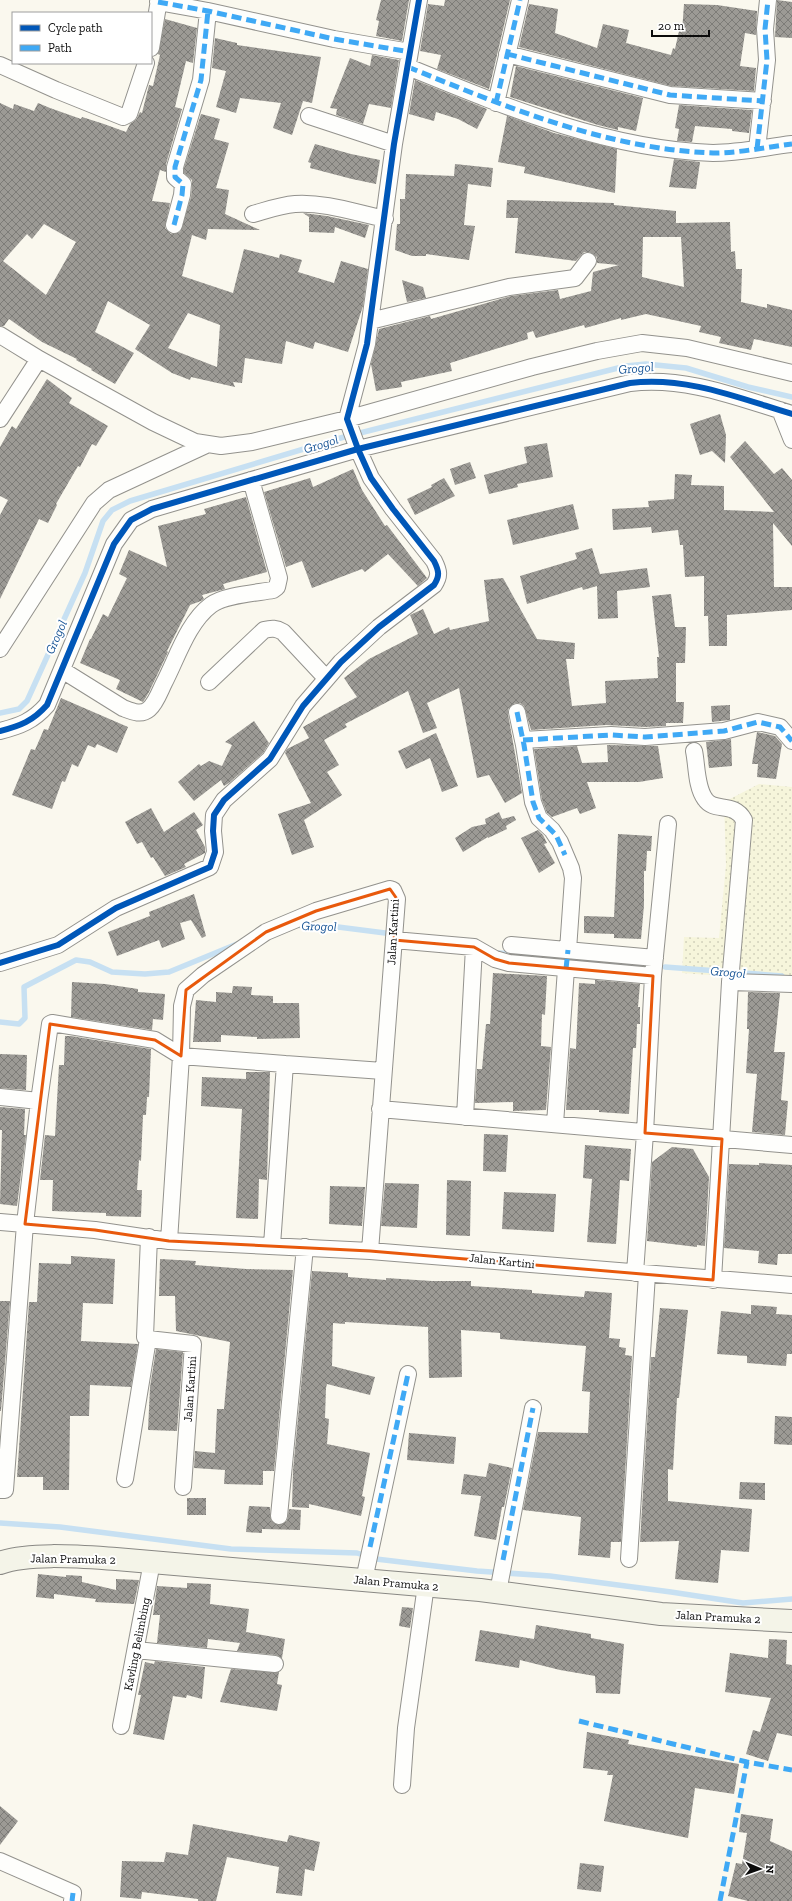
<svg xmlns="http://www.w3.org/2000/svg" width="792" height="1901" font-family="'Zilla Slab',serif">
<defs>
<pattern id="farmland-dots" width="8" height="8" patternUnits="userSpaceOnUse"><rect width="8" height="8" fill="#f6f5db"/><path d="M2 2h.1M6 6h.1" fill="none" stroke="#d2d1bb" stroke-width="1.8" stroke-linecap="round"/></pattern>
<pattern id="building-cross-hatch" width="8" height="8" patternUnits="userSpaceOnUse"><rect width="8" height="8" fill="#9c9a95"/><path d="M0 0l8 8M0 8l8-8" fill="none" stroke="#7d7c78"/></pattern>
</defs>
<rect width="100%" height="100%" fill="#faf8ee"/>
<path fill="url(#farmland-dots)" d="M759,784L792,787V981L682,973L684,937L719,938L726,865L724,802Z"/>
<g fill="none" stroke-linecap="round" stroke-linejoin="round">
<path stroke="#c7e0f2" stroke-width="5.5" d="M0,713L19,709L27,701L85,573L103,521L112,510L130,501L344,437L626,366L646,364L686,368L748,387L792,397
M294,925L330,928L338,927L393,934
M499,953L637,964
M665,967L782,976
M0,1022L19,1024L25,1018L24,987L76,960L90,962L112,972L145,974L169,972L237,944
M0,1523L60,1527L231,1549L357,1553L376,1559L477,1571L550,1576L671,1592L743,1603L792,1599"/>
</g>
<path fill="url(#building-cross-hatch)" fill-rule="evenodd" d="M381,0H409L402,41L376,36L379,21L376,20Z
M445,0H510L489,89L437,69L441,55L420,51L428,4L444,6Z
M777,0L792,2V38L775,37Z
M529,4L558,9L555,33L597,48L603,24L629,30L626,43L671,55L673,48L675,49L679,31L682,32L684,4L717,5L757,11L756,35L745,33L740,66L756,68L754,91L671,86L519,47Z
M165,19L197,28L193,63L186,61L175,107L182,109L166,164V172L160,170L152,201L170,203L165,228L171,234L180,232L191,197L192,185V180L184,173V168L201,114L220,119L214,139L229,143L216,188L229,190L225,214L260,230L208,229L206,240L192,235L182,276L233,293L244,249L279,258L280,254L302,260L298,272L334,283L341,261L368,269L363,306L348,352L315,342L313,349L286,341L282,364L245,358L242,383L233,382L235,387L191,377L190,380L172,373L135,349L150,325L108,301L95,332L134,353L115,384L91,370L92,369L76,360L77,359L42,342L9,319L4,326H0V103L13,109L14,104L34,111L38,103L50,108L81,119L82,117L104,124L126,132L130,124L136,120L140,112L142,113L149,85L153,86L160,55L158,54ZM44,224L76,242L46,295L3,261L27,234L32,239ZM188,313L220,325L217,367L168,348Z
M215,38L237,43V45L321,57L312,103L303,101L292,135L273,128L281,103L240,98L236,113L216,107L226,71L212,68Z
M372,55L399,60L391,108L369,104L363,124L336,115L337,109L330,108L350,58L370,66Z
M516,66L643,98L636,131L618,127V130L598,125L510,97Z
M415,80L487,109L477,129L458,119L436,112L434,121L409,114Z
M679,105L752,110L749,133L732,131V129L695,126L692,142L677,141L679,129L675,128Z
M507,116L554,133L617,149L615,193L524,173L525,167L498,162Z
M315,144L351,154L380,160L376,184L352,179L310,168L311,163L308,162Z
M674,159L700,162L696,189L669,187Z
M455,164L493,168L491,187L468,184L464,225L475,226L469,260L426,254V256H412L395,250L397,224H400V199H405L406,174L454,176Z
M507,200L614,203V205L676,211V223L730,222L731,252L735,251L736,269H742L741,302L767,308V304L792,310V347L754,339L751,350L719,343L721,337L699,332L701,326L646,314L621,320V318L585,328L584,325L536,338L533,331L527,333L528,339L450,363L452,371L401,382L402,387L376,391L371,364L379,329L430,316L431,319L511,296L558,290L560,299L591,291L593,272L619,265L597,263V257L589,252H584L576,261L515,253L518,218H506ZM643,237H681L684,287L642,277Z
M303,213L327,216L369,225L365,238L335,227L334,233L309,232V217Z
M402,280L423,287L426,298L407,302Z
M47,379L72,398L69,403L108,426L96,446L92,444L80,467L78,466L56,504L57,505L48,523L39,519L0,599V515L8,500L0,496V447L12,426L16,429Z
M720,414L726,435L725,463L712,451L700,455L690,424Z
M745,441L774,474L782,468L792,480V546L773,523L774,587H792V610L727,615V646H709L708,616H704V576L685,577L683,545H680L678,530L652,533L651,527L613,530L612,509L649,507L648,501L674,499L675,474L692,475L691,485L724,486V510L774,512L730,457Z
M547,443L553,477L517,484L518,487L489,494L484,475L527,463L524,447Z
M470,462L476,478L455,485L450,469Z
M353,469L362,490L385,526L387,525L427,578L418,586L388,554L365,572L362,569L312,588L302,561L286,567L264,492L310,478L313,487Z
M444,478L455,496L415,515L407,499L432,487L431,485Z
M246,497L267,572L223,584L225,589L202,595L204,599L201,601L190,605L167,651L168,652L149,692L143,702L116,689L120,680L80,663L90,639H91L103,614L108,617L127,578L119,574L129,550L167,567L158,526L206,514L204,509Z
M573,504L579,529L513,545L507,520Z
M592,548L600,574L647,568L650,587L617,591L618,618L598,619L597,586L583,590L582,587L527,604L520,576L577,559L575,553Z
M503,578L537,639L575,643L574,659H566L572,706L606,703L605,681L658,678L657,657H659L652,596L671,594L675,627H686L685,663H676V702H684L683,723H666V726L645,727L606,725L531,730L524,706L520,703H515L508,709V714L522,793L505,803L489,775L477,778L459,688L427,703L437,728L423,733L408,691L345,724L347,727L324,740L339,765L327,772L342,795L304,820L314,847L292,855L278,814L311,803L285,753L287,749L309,738L303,727L357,697L344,678L369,659L418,634L410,615L423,609L434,634L449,627L450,630L489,621L484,580Z
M61,698L128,727L117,753L97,744L95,748L88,745L78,767L72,764L65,782L62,781L52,809L12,795L31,749L35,750L44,729L48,730Z
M730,705V720L712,722L711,706Z
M254,721L269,743L263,753L229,783L224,786L221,780L194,801L178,782L199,764L201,766L209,761L222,766L232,745L225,742Z
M757,732L775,736L782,744L776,779L757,777L758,764H752Z
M436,733L458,786L442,792L430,758L406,769L398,751Z
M731,739L732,766L709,768L706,742Z
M607,745L658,746L663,778L639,782H587L596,808L580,814L577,808L552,817L547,813L542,800L534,749L577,746L582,763L608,762Z
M151,808L164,832L194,812L203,825L196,830L205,847V853L184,864L186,867L165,876L153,857L151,858L142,842L137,844L125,822Z
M499,812L502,819L514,816L516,820L506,826L507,829L488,838V837L463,852L455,838L472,827L486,824L485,819Z
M538,830L543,835L547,843L544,844L555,863L539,873L521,838Z
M618,834L652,836L651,851H647L646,871H644V905L641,939L614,938V934L584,933V916L614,917Z
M194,894L206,936L202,938L191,920L180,923L185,939L162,948L159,940L117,956L108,932L150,916L149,912Z
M493,973L547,976L545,1015L542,1014L541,1046L551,1047L546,1110L513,1111V1102L475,1103L477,1069H482L486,1024H490Z
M595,980L640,984L638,1007H640V1024H637L636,1048H633L629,1114L599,1112V1110H566L570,1048L576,1049L579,983L595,984Z
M72,982L105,984L138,989V992L165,994L163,1020L153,1019L152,1030L71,1017Z
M233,986L252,987L251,995L273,996V1003H299L300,1038L257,1039V1037L221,1035V1042H193L196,1000L216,1002V992L232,993Z
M748,992L780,993L774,1052H785L781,1100L788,1101L785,1135L752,1132L757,1074L746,1073L749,1029H747Z
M65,1036H71L151,1049L149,1097H147L146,1115H143L141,1161L139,1160L137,1190H142L141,1217L106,1216V1213L52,1211L53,1180H40L45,1135L55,1136L59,1065H64Z
M0,1054L27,1055L26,1090L0,1088Z
M246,1072H270L267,1180L259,1179L258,1219L236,1218L242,1109L201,1106L202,1077L246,1079Z
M0,1107L25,1109L24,1135H26L17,1206L0,1204L2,1130H0Z
M484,1134L508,1135L506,1172L483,1171Z
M585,1145L631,1149L629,1181L620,1180L616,1244L587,1242L592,1179L583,1178Z
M672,1147L693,1149L709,1177L705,1246L697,1245V1247L647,1241L652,1162Z
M759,1163L792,1165V1254H778L777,1265L758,1263L759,1251L724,1248L729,1164L759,1165Z
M447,1180L471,1181L470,1236L446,1235Z
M385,1183L419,1184L417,1228L381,1226Z
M330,1186L365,1187L362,1226L329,1224Z
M504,1192L556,1194L554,1232L502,1229Z
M71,1256L115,1259L113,1304L83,1303L81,1341L138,1344L131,1387L90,1385L89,1416H70L69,1490H43V1477H17L29,1302H37L39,1263L71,1264Z
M160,1259L196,1261L195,1265L246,1269L293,1270L274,1471H263V1485L224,1484L225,1470L194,1468L195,1451L215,1453L217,1409H224L230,1342L176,1331L175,1296H159Z
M312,1271L348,1273V1277L386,1280V1278L432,1281H471V1286L532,1290V1293L584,1297L585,1291L612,1293L609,1338L620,1339L619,1347L626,1348L625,1355L632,1356L621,1542H611L610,1558L578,1555L581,1517L523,1510L538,1432L588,1433L590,1392L582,1391L586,1346L500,1339V1333L461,1330L462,1377L429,1378L428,1327L345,1322V1324L333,1323L332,1366L375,1377L370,1395L327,1384L326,1388L325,1418L329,1419L327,1444L370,1453L362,1496L365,1497L361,1516L309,1504V1508L292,1507L293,1470Z
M0,1301H10L1,1411H0Z
M751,1305L777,1307L776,1314L792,1315V1354H787L786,1366L747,1363V1356L717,1354L721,1311L751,1314Z
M660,1308L688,1310L679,1398H677L673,1470L668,1469V1501L752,1509L749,1552L721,1550L718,1583L675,1579L679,1541L640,1542L651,1357H655Z
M156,1349L183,1352L177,1431L148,1430L150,1387Z
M775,1416L792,1417V1445L774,1444Z
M409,1433L456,1437L454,1464L407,1460Z
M489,1463L512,1468L504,1507H502L496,1540L474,1536L481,1496L461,1494L464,1474L486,1477Z
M740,1482L765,1483V1500L739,1499Z
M187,1498H206V1515H187Z
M249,1506L270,1507L271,1520L278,1525L287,1521L289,1509L301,1510L300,1530L262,1529V1533L246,1532Z
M38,1574L66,1577V1575L82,1576V1582L116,1590V1579L139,1580L134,1604L95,1602L96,1599L54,1594V1599L36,1597Z
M187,1583L211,1584L210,1604L249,1609L246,1632L285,1639L282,1658L276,1655L237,1651L240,1643L208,1639L207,1648L157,1643L160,1615H153L157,1586L187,1588Z
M402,1607L413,1608L410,1628L399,1626Z
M536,1625L591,1634V1638L624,1644L620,1694L596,1693L595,1676L560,1670L520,1660L519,1668L475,1661L480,1630L534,1639Z
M769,1639L787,1640L786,1664L792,1665V1736L777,1733L768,1761L746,1754L753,1730L760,1732L771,1698L725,1692L730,1653L768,1658Z
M155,1661L205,1667L202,1699L187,1695L186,1698L173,1696L164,1740L133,1734L141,1695H138L145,1662L154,1664Z
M231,1669L279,1672L277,1684L282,1685L277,1711L220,1702Z
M587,1732L629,1740L628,1744L739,1764L734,1794L695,1788L688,1838L604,1821L613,1775H607L608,1771L583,1768Z
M0,1806L18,1821L0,1845Z
M741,1814L773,1819L770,1841L792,1851V1901H748L728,1896L736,1863L742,1864L747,1833L739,1832Z
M193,1824L287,1842L289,1835L320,1842L314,1871L305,1869L302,1896L276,1893L279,1867L227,1857L216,1901H198V1899L142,1892L141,1899L120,1897L122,1861L164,1862L166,1852L188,1855Z
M580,1863L604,1866L601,1892L577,1889Z"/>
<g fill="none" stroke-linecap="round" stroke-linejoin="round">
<defs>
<path id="street" d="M158,2L208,11L334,39L410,52
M151,48L159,0
M507,54L670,95L763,101
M0,65L56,90L123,117L129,114L146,63
M408,67C506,107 606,149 713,153C740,153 766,147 792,144
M496,103L520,0
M309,116L394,144
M757,149L767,60L765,29L768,0
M253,214C267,210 281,205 295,204C325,202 356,213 385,219
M174,225L182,195L183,184L175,177V167L201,80L208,11
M370,321L509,287L575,278L588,261
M0,335L39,359L153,422L195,442L221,446L252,442L347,419L532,367L597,351L642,343L687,348L792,373
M780,410L792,440
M0,419L39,359
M0,649L94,503L109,490L206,445
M62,670L123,708C131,711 141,716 149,709C156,703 160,691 164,683C177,658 188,622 211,605C224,595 256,593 273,590L277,587L279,578L251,480
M209,682L264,630C272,628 276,628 283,632L326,678
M517,712L524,745L533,802L539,818L552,830L560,842L571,868L573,878L568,950
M0,731C20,726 33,721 47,705L114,544L131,520L152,509L358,449L630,383C686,376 739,398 792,414
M523,740L611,735L645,737L724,731L758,722L780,727L792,741
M694,751C697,765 696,787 705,799C714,813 734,801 744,820L730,982L713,1280
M394,940L474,947L495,959L509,963L653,976
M511,945L655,958
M0,963L58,945L116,908L210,867L215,852L213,831L214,815L224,800L270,759L303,706L341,662L379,627L434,585C440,576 439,571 434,561L393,509L371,478L358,449L347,419L367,344L394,144L419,0
M730,982L792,984
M285,1064L383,1071
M0,1097L39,1101
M380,1109L792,1145
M465,1117L474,947
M555,1124L566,969
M0,1222L95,1230L169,1241L370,1251L792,1285
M149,1237L145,1337L148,1339L193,1344L183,1487
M169,1241L181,1056L182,1006L186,990L203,975L266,932L316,911L390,889L393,890L397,899L370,1251
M635,1273L645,1133L653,976L668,824
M125,1479L148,1339
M0,1490H5L25,1224L39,1101L50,1024L52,1023L155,1040L181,1056L285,1064L272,1245
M279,1516L305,1247
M629,1559L647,1274
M364,1580L408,1374
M498,1592L533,1408
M136,1650L275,1664
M121,1726L152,1562
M402,1785L406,1728L426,1585
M0,1861L73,1893L72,1901"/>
<path id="secondary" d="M0,1563C28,1552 85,1557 116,1559L480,1590L661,1614L792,1621"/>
</defs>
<use href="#street" stroke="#93928d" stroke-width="18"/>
<use href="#secondary" stroke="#898884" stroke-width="24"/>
<use href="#street" stroke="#fefefc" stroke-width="16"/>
<use href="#secondary" stroke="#f4f4e8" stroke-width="22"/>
<path stroke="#3fa9f5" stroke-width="5" stroke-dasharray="10 5" stroke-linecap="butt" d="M158,2L208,11L334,39L410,52
M507,54L670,95L763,101
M408,67C506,107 606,149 713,153C740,153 766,147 792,144
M496,103L520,0
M757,149L767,60L765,29L768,0
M174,225L182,195L183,184L175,177V167L201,80L208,11
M517,712L524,745L533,802L539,818L556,835L565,855
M523,740L611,735L645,737L724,731L758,722L780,727L792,741
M566,969L568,950
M370,1547L408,1374
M503,1560L533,1408
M579,1721L747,1762L792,1770
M72,1901L73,1893
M720,1901L747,1762"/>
<defs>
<path id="cycleway" d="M0,731C20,726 33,721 47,705L114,544L131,520L152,509L358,449L630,383C686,376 739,398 792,414
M0,963L58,945L116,908L210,867L215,852L213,831L214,815L224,800L270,759L303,706L341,662L379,627L434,585C440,576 439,571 434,561L393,509L371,478L358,449L347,419L367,344L394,144L419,0"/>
</defs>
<use href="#cycleway" stroke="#fff" stroke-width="8"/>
<use href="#cycleway" stroke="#0057b8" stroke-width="6"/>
</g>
<path fill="none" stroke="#e8590c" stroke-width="3" stroke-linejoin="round" d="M390,889L397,899L394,940L474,947L495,959L509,963L653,976L645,1133L722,1139L713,1280L370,1251L169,1241L95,1230L25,1224L50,1024L155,1040L181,1056L186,990L266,932L316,911Z"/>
<g text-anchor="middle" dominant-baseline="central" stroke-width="4" stroke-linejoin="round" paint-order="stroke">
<g font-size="12" fill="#0b0b0b" stroke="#fff">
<text transform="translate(393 932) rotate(-87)">Jalan Kartini</text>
<text transform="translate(502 1261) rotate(6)">Jalan Kartini</text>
<text transform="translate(190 1389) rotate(-86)">Jalan Kartini</text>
<text transform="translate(73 1559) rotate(1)">Jalan Pramuka 2</text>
<text transform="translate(396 1583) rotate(5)">Jalan Pramuka 2</text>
<text transform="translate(718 1617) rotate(3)">Jalan Pramuka 2</text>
<text transform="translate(137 1644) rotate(-79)">Kavling Belimbing</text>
</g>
<g font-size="13" font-style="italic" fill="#1b5797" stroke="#fff">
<text transform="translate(636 368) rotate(-5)">Grogol</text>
<text transform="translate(321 444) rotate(-17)">Grogol</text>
<text transform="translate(56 637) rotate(-66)">Grogol</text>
<text transform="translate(319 926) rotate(2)">Grogol</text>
<text transform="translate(728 972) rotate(5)">Grogol</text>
</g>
</g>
<rect x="12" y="12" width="140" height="52" fill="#ffffff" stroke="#9d9d9d"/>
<rect x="20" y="25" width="20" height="6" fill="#0057b8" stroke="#9d9d9d"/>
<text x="48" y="32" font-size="12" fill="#0b0b0b">Cycle path</text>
<rect x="20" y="45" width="20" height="6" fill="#3fa9f5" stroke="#9d9d9d"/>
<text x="48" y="52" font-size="12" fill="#0b0b0b">Path</text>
<g transform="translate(760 1869) rotate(92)" stroke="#ffffff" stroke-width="3" paint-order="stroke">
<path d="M0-3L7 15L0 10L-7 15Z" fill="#0b0b0b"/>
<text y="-6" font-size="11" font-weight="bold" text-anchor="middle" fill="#0b0b0b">N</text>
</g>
<path d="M652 30v6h57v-6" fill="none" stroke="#0b0b0b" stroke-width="2"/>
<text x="658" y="30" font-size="12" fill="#0b0b0b" stroke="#ffffff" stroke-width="3" paint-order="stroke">20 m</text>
</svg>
